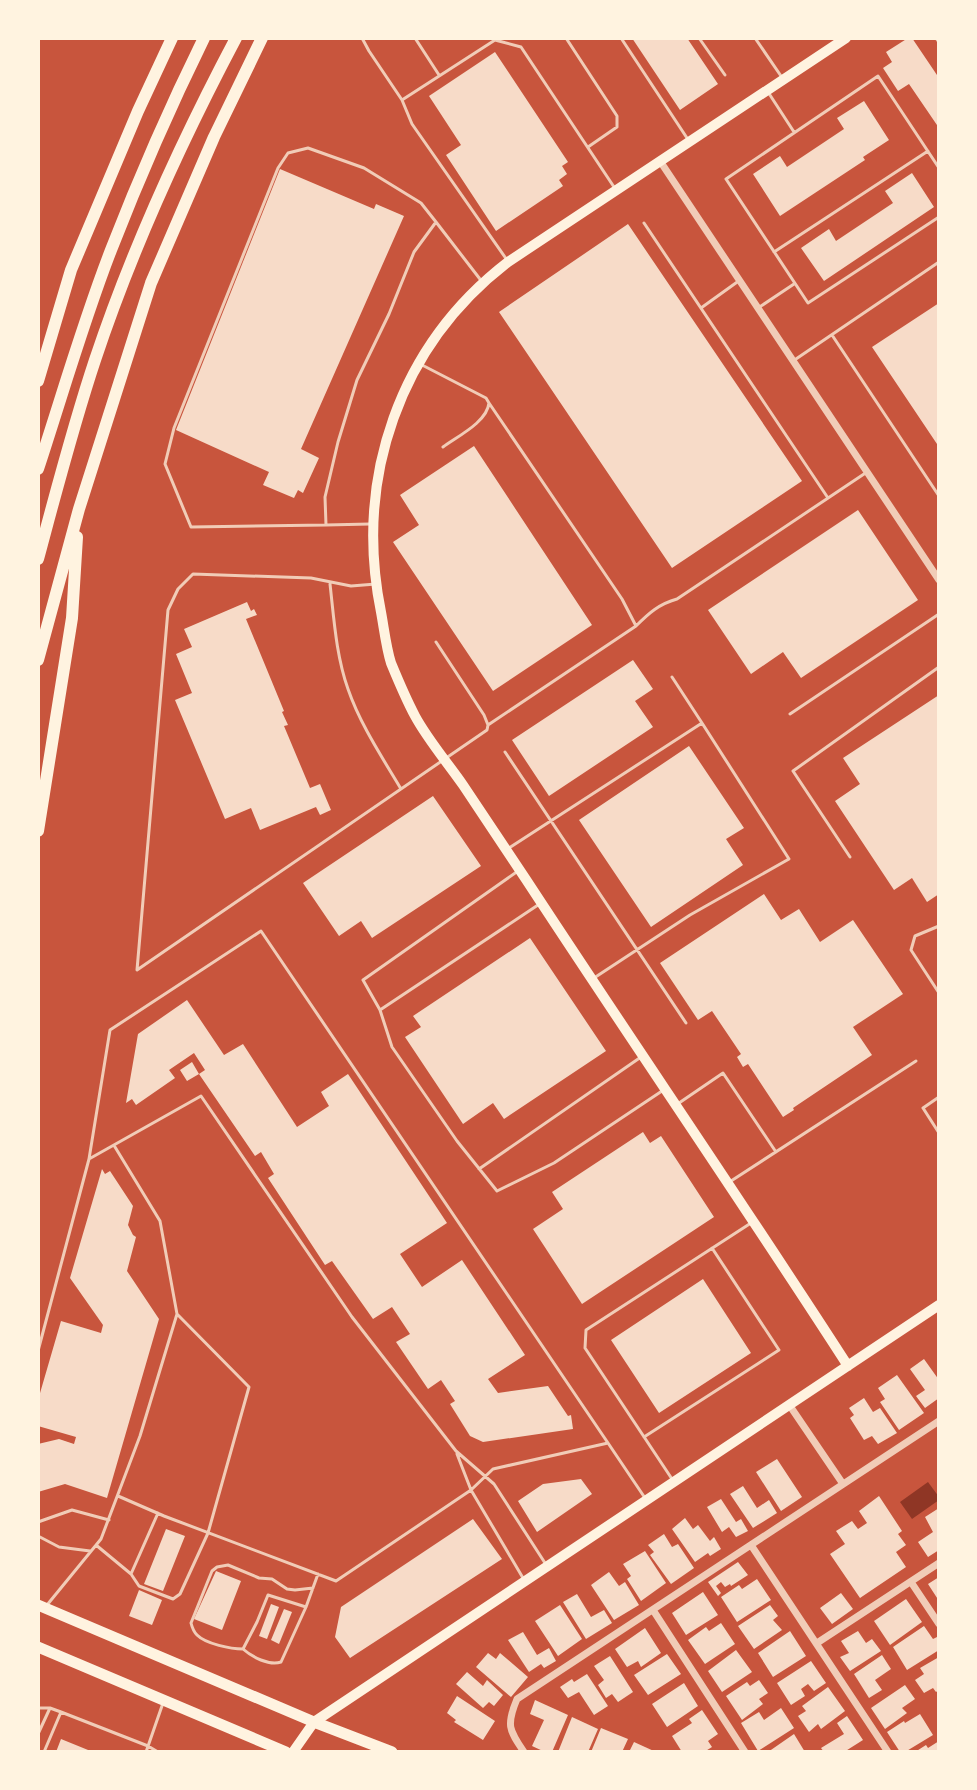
<svg xmlns="http://www.w3.org/2000/svg" width="977" height="1790" font-family="'Golos Text',sans-serif">
<rect width="100%" height="100%" fill="#c8553d"/>
<path fill="#8f3625" d="M928,1482L939,1497V1500L912,1519L900,1502Z"/>
<path fill="#f7dbc8" d="M632,38H687L718,84L680,110Z
M908,38H912L939,78V128L909,84L898,91L883,68L892,62L886,52Z
M495,52L568,162L562,166L567,174L559,180L563,186L496,231L446,155L461,145L429,96Z
M864,101L889,140L863,157L865,160L780,216L753,174L780,156L787,167L844,129L837,118Z
M280,169L374,209L376,204L404,216L301,449L319,458L303,493L298,490L294,498L263,485L269,472L176,430Z
M912,173L934,207L824,281L801,248L829,229L836,241L893,203L885,191Z
M628,224L802,481L672,568L499,312Z
M939,303V447L872,347Z
M474,446L592,625L493,691L393,542L419,525L400,495Z
M858,510L918,600L801,678L783,652L751,674L708,610Z
M247,602L251,611L254,609L257,615L246,619L284,711L282,712L288,725L284,726L310,788L320,784L331,810L320,815L316,807L260,830L251,808L225,819L175,700L192,693L176,654L192,647L184,629Z
M633,660L653,689L635,701L653,727L549,796L512,740Z
M939,695V894L927,902L912,878L894,890L835,801L860,784L843,758Z
M689,746L744,828L726,839L743,865L651,927L579,820Z
M433,796L481,866L372,938L361,921L339,936L303,883Z
M764,894L781,920L799,909L820,942L853,920L903,994L853,1027L872,1055L793,1108L794,1110L783,1117L748,1064L743,1067L737,1057L741,1054L712,1011L698,1020L660,963Z
M530,938L606,1051L504,1119L493,1103L463,1124L405,1037L421,1027L413,1016Z
M187,1000L224,1055L243,1044L297,1127L329,1106L321,1092L348,1074L447,1223L400,1254L422,1287L462,1260L525,1355L488,1379L498,1393L548,1386L568,1416L571,1415L573,1429L483,1442L470,1436L450,1404L455,1401L441,1380L428,1389L396,1342L410,1334L392,1307L373,1319L332,1261L325,1265L268,1178L274,1174L261,1152L255,1156L199,1074L205,1070L194,1053L169,1070L175,1078L136,1105L132,1099L126,1103L138,1034Z
M192,1062L199,1074L187,1081L180,1070Z
M643,1132L650,1143L661,1136L714,1217L582,1304L533,1229L563,1209L552,1192Z
M102,1169L105,1174L110,1171L133,1206L128,1225L133,1235L136,1237L127,1271L159,1319L107,1498L65,1484L38,1492V1444L59,1439L74,1444L76,1437L38,1426V1400L61,1321L101,1333L103,1325L70,1278Z
M703,1279L751,1353L659,1413L611,1340Z
M924,1359L939,1380V1398L925,1408L916,1396L925,1390L910,1369Z
M897,1375L924,1413L899,1430L880,1402L885,1399L878,1388Z
M864,1398L873,1412L880,1408L897,1433L878,1444L872,1436L864,1440L850,1418L854,1415L849,1408Z
M777,1459L802,1497L781,1511L756,1472Z
M581,1479L592,1494L537,1532L518,1501L543,1484Z
M743,1486L757,1508L769,1500L777,1513L753,1528L730,1494Z
M879,1496L902,1531L898,1534L906,1545L896,1552L906,1567L860,1598L830,1554L845,1544L836,1531L852,1521L858,1529L867,1523L859,1511Z
M721,1499L736,1522L741,1519L748,1531L736,1537L729,1527L722,1532L707,1507Z
M939,1508V1550L928,1557L918,1542L933,1532L925,1517Z
M685,1518L693,1529L698,1525L710,1541L714,1537L721,1549L710,1556L708,1553L695,1562L672,1529Z
M473,1519L502,1559L350,1658L335,1637L341,1607Z
M166,1529L185,1536L163,1591L144,1584Z
M664,1534L672,1547L678,1544L694,1568L671,1584L650,1555L654,1552L648,1545Z
M645,1551L666,1583L641,1601L627,1579L631,1576L623,1564Z
M738,1562L748,1575L731,1586L730,1584L725,1587L721,1582L716,1586L721,1593L718,1596L708,1582Z
M216,1571L241,1581L222,1630L194,1619Z
M609,1572L619,1586L625,1582L639,1605L614,1620L591,1585Z
M939,1577V1601L928,1584Z
M757,1579L771,1600L737,1622L721,1597L739,1585L742,1589Z
M139,1590L162,1600L152,1625L129,1616Z
M703,1592L718,1615L686,1635L672,1613Z
M841,1593L853,1609L832,1624L820,1608Z
M577,1594L591,1617L604,1610L612,1623L586,1639L563,1602Z
M906,1599L922,1622L890,1645L874,1621Z
M271,1604L279,1607L267,1639L259,1636Z
M560,1605L582,1639L558,1656L535,1621Z
M770,1605L778,1616L773,1620L782,1630L754,1649L738,1626Z
M284,1609L292,1612L279,1644L271,1640Z
M721,1623L735,1644L705,1664L688,1640L706,1627L709,1631Z
M924,1626L933,1639L937,1637L939,1640V1650L907,1670L893,1647Z
M645,1628L661,1653L641,1667L638,1661L627,1667L615,1649Z
M790,1631L806,1656L773,1677L758,1653Z
M858,1631L866,1643L872,1639L881,1651L850,1671L840,1657L849,1653L841,1641Z
M523,1632L537,1655L549,1648L556,1661L544,1668L541,1664L529,1672L508,1640Z
M736,1650L752,1672L722,1692L708,1671Z
M488,1653L496,1659L500,1653L528,1677L511,1697L476,1667Z
M667,1654L681,1674L648,1695L634,1675Z
M882,1655L891,1669L875,1680L882,1690L869,1698L854,1674Z
M610,1656L633,1692L618,1702L612,1694L606,1698L598,1685L604,1680L594,1666Z
M939,1657V1690L936,1692L933,1688L924,1693L915,1680L924,1674L920,1668Z
M811,1661L826,1683L814,1691L808,1684L801,1689L805,1696L791,1705L777,1683Z
M467,1672L483,1686L487,1680L503,1695L494,1706L489,1702L483,1708L456,1684Z
M587,1674L608,1706L594,1715L579,1692L568,1698L560,1687L572,1679L574,1682Z
M759,1680L768,1693L759,1699L763,1704L742,1720L726,1696L747,1682L750,1686Z
M684,1683L698,1706L667,1727L652,1704Z
M905,1685L915,1699L902,1708L907,1713L885,1729L871,1708Z
M828,1687L845,1711L821,1729L818,1724L809,1732L798,1716L806,1711L802,1706Z
M457,1696L495,1721L483,1740L454,1722L456,1720L447,1713Z
M535,1700L568,1715L552,1752H545L532,1746L544,1720L530,1714Z
M781,1708L794,1728L758,1751L741,1723L759,1712L764,1720Z
M702,1710L718,1734L708,1741L712,1747L704,1752H682L672,1736L692,1723L689,1719Z
M920,1714L933,1735L905,1752H900L887,1732L904,1721L905,1723Z
M847,1716L863,1740L844,1752H824L821,1748L844,1734L837,1723Z
M572,1717L598,1729L588,1752H558Z
M601,1728L628,1739L622,1752H591Z
M794,1734L805,1752H768Z
M61,1739L93,1752H56Z
M939,1741V1752H915L926,1745L928,1748Z
M634,1742L656,1752H629Z"/>
<g fill="none" stroke-linecap="round" stroke-linejoin="round">
<path stroke="#f1ccb7" stroke-width="3" d="M362,38L369,51L402,100
M415,38L439,75
M566,38L617,116V127L588,147
M621,38L687,138
M699,38L725,75
M755,38L781,76
M936,38L939,42
M768,92L794,132
M939,168L878,76L726,179L808,303L939,217
M644,223L828,498
M774,252L928,151
M507,260L412,124L402,100L495,40L521,47L614,187
M701,308L740,280
M758,308L794,284
M832,335L939,496
M793,361L939,262
M422,365L486,398L489,403C487,422 458,436 443,447
M370,524L326,525L325,497L338,442L357,380L389,314L414,252L436,222L483,283
M326,525L191,527L165,464L174,428L278,168L288,153L308,148L364,168L421,203L436,222
M330,584C334,619 336,655 348,689C360,724 382,757 401,789
M376,584L351,586L311,578L193,574L178,589L168,610L137,970L487,730L488,725L484,715L436,642
M636,626C649,613 659,604 677,599L867,472
M672,677L702,723
M790,714L939,614
M488,725L636,626L622,599L489,403
M505,752L686,1023
M509,848L702,723L789,859L690,915L594,978
M850,857L793,771L939,667
M538,905L380,1010L392,1047L457,1141L497,1191L554,1163L662,1091
M939,926L915,936L911,950L939,993
M380,1010L363,980L518,871
M939,1097L923,1108L939,1133
M679,1103L723,1073L776,1152
M89,1159L110,1030L261,931L608,1443
M479,1169L641,1057
M731,1181L916,1061
M38,1351L89,1159L201,1096L352,1317L456,1451L494,1484L545,1563
M644,1437L779,1350L712,1248
M457,1454L471,1490L523,1578
M672,1479L585,1348L586,1330L751,1223
M118,1496L164,1516L336,1581L471,1490L493,1469L608,1443L645,1498
M38,1522L72,1510L109,1520
M38,1536L59,1547L90,1551
M96,1545L131,1574L158,1513
M131,1574L139,1586L173,1599L180,1594L208,1533L249,1387L177,1314
M47,1605L101,1539L140,1436L177,1314L160,1221L115,1147
M306,1607L268,1595L257,1622L243,1649C252,1657 269,1666 281,1662L306,1607L318,1574
M243,1649C231,1649 206,1644 197,1635C193,1631 192,1627 191,1623L212,1571L217,1567L228,1565L259,1578L272,1579L287,1589L295,1590L313,1588
M38,1708H50L61,1712L148,1746L158,1752
M38,1734L50,1708
M44,1752L61,1712
M146,1752L163,1703"/>
<path stroke="#f1ccb7" stroke-width="7" d="M660,161L939,580
M790,1406L843,1484
M751,1545L888,1752
M911,1582L939,1624
M653,1610L745,1752
M817,1643L939,1563
M524,1752C509,1730 506,1725 517,1699L939,1421"/>
<path stroke="#fff3e0" stroke-width="10" d="M846,38L508,262C399,346 354,478 381,612C384,628 386,647 391,663C398,680 406,699 415,716C428,740 447,762 463,785C484,817 506,849 527,881C633,1043 743,1203 848,1366
M293,1752L314,1722L939,1305"/>
<path stroke="#fff3e0" stroke-width="11" d="M38,1605L314,1722L392,1752
M38,1647L286,1752"/>
<path stroke="#fff3e0" stroke-width="12" d="M38,381L71,270L138,111L172,38
M38,469C62,396 83,322 111,250C139,178 170,107 204,38
M38,559C56,492 73,426 95,360C132,249 181,142 236,38
M38,660L79,509L151,283L214,137L262,38
M38,831L72,618L77,537"/>
</g>
<rect width="977" height="1790" fill="none" stroke="#fff3e0" stroke-width="80"/>
</svg>
